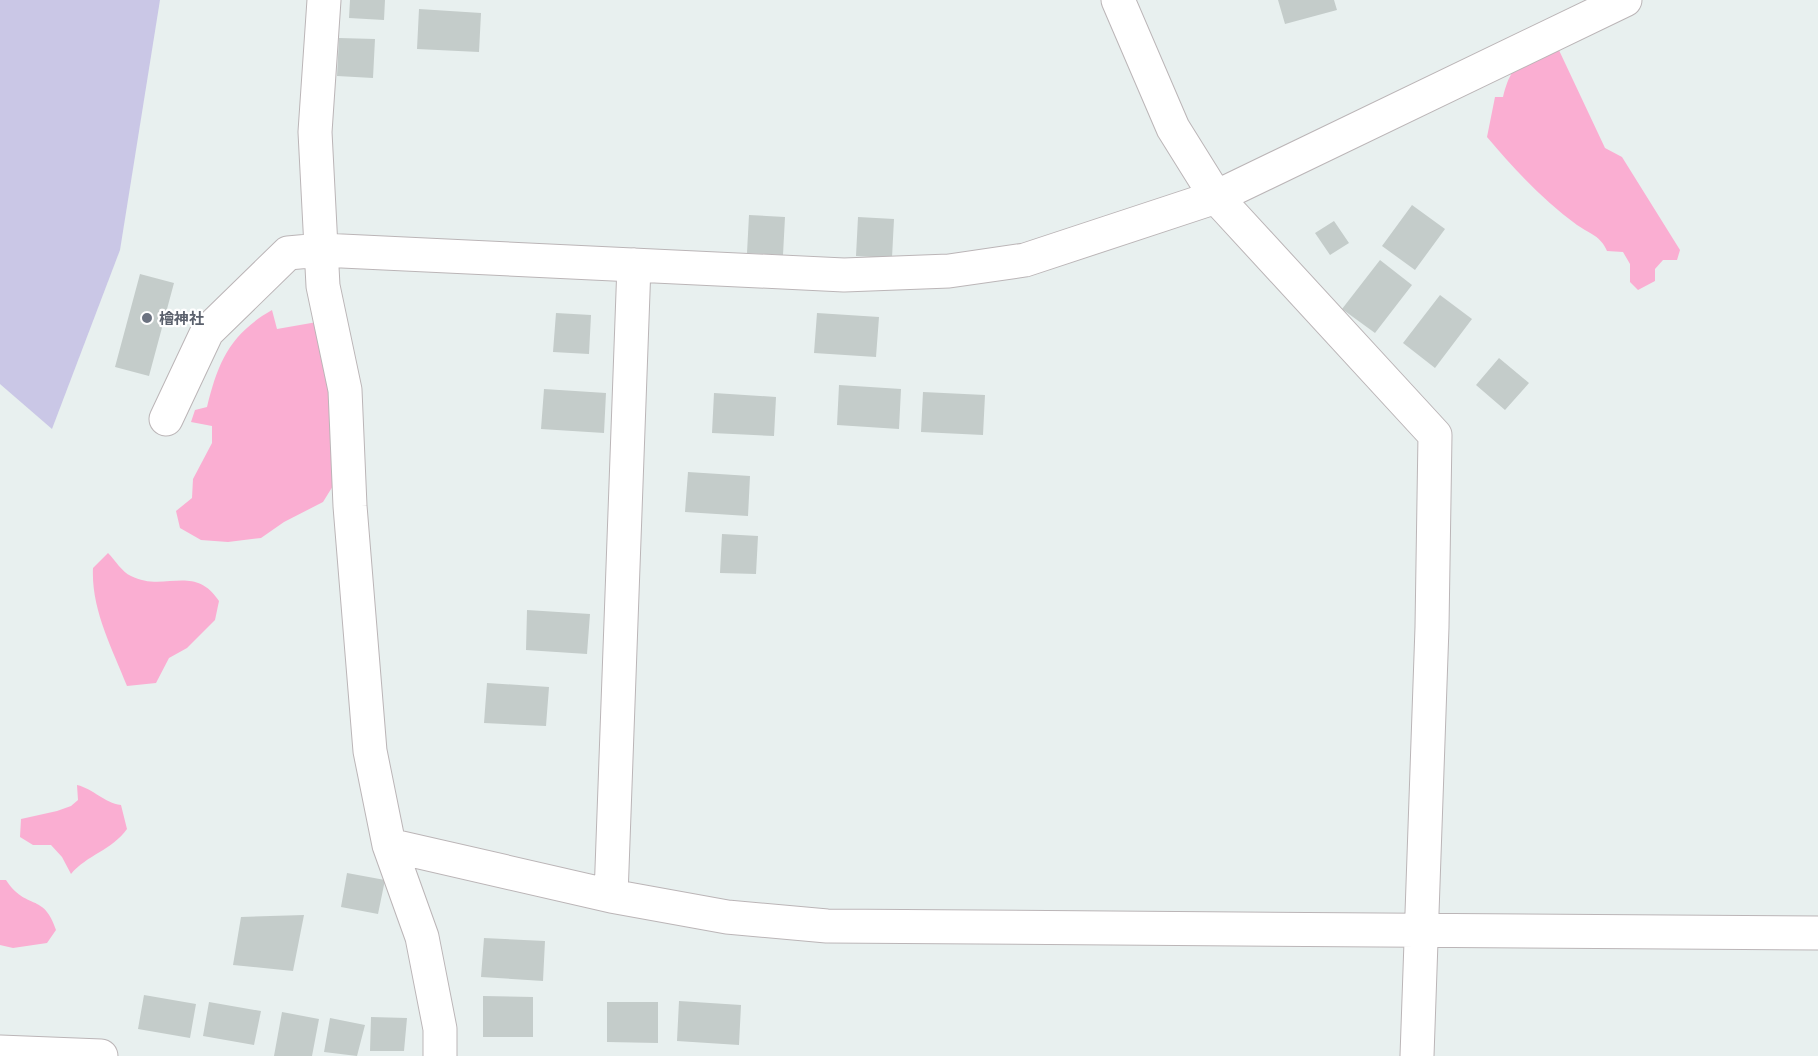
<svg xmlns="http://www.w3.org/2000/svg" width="1818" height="1056" font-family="Inter,'Noto Sans JP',sans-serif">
<rect width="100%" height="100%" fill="#e8f0ef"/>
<path fill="#cac7e6" d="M0,0H160L120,250L52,429L0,384Z"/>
<path fill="#faaed2" d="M1557,46L1605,148L1622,157L1680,250L1677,260H1663L1655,269V281L1638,290L1630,282V264L1623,252L1607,251C1601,236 1590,234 1577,225C1543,200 1514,169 1487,137L1495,97H1503C1512,60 1524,60 1557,46Z
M272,310L277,329L317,322L333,395L341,473L323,502L284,522L261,538L228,542L201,540L180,528L176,511L192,498L193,479L212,443V426L191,422L195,410L207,407C218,362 230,334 272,310Z
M108,553C115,560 122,572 131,576C164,593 194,563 219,601L215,620L187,648L169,658L156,683L127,686C112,648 91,609 93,568Z
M77,785C94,789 104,803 121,805L127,829C112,850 87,855 71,874L62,857L51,845H33L20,837L21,819L57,811L71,806L78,800Z
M0,880H6C26,911 44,892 56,930L47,943L13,948L0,945Z"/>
<path fill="#c4ccca" d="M350,0H385L384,20L349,18Z
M1278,0H1334L1337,10L1285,24Z
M419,9L481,13L479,52L417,49Z
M339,38L375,39L373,78L337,76Z
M1412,205L1445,229L1415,270L1382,246Z
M749,215L785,217L783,255L747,253Z
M858,217L894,219L892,258L856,256Z
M1334,221L1349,243L1330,255L1315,233Z
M1380,260L1412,285L1375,333L1342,309Z
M140,274L174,283L149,376L115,367Z
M1440,295L1472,319L1435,368L1403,343Z
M556,313L591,315L589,354L553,352Z
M817,313L879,317L876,357L814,353Z
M1499,358L1529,383L1505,410L1476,385Z
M839,385L901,389L899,429L837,425Z
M544,389L606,393L604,433L541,429Z
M923,392L985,395L983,435L921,432Z
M714,393L776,397L774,436L712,433Z
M688,472L750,476L748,516L685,512Z
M722,534L758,536L756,574L720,573Z
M527,610L590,614L587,654L526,650Z
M487,683L549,687L546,726L484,723Z
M347,873L385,880L378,914L341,907Z
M304,915L293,971L233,965L241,917Z
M484,938L545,941L543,981L481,977Z
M144,995L196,1004L190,1038L138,1029Z
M483,996L533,997V1037H483Z
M679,1001L741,1005L739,1045L677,1041Z
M209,1002L261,1011L254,1045L203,1036Z
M607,1002H658V1043L607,1042Z
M282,1012L319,1019L312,1056H274Z
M371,1017L407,1018L404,1051H370Z
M330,1018L365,1025L357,1056L324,1052Z"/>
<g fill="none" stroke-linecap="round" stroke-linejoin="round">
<defs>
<path id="minor" d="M324,0L315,132L323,286L345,390L350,506L370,751L389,845L422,937L440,1029V1056
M1118,0L1173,128L1216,197L1435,435L1432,627L1417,1056
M166,419L207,332L288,253L321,250L844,275L949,271L1025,260L1216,197L1625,0
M389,845L611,896L727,917L827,926L1818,933
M611,896L634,265
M0,1052L101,1056"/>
</defs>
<use href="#minor" stroke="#bbb5b7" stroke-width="35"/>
<use href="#minor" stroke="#fff" stroke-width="33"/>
</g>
<circle fill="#6b7280" stroke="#fff" stroke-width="2" cx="147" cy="318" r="6"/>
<g text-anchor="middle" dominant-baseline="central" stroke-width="4.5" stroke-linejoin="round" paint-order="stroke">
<g font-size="15" font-weight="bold" fill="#5b616d" stroke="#fff" text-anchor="start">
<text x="159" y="318">檜神社</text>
</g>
</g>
</svg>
